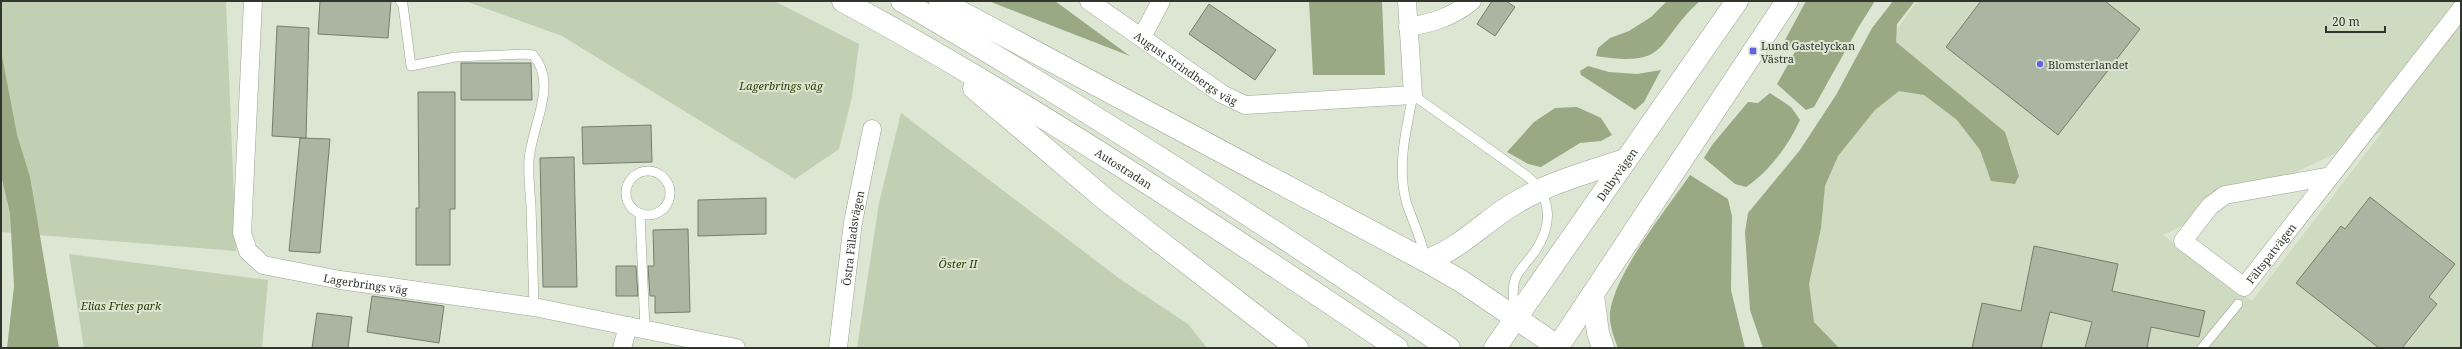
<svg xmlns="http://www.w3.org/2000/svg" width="2462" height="349" font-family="'Noto Serif',serif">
<rect width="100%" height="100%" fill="#dde6d3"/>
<path fill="#cfdbc1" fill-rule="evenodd" d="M1917,1H2461V348H1797L1787,184ZM2383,131L2252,301L2163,235Z"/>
<path fill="#c1cfb2" d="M1,1H226L236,251L1,232Z
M465,1H774L859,44L852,97L839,149L795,179L562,36Z
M901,113L1120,279L1188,324L1207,348H857L879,203Z
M69,254L268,280L262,348H84Z"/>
<path fill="#98a983" d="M989,1H1055L1130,56L996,4Z
M1309,1H1382L1385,75H1313Z
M1667,1H1700C1654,42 1672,68 1596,56L1598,48L1610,38L1629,31L1651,17Z
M1806,1H1875L1858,28L1814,107L1806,110L1777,84L1796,50L1784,42Z
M1893,1H1915L1897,24L1896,42L2005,132L2019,176L2015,184L1991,181L1980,150L1957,120L1924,95L1899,91L1875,110L1838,156L1825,186L1821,228L1809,284L1814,322L1839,348H1763L1750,310L1745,232L1748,213L1800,150L1836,95L1872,28Z
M1,51L17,135L30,177L59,348H7L14,286L10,213L1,175Z
M1588,66L1609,72L1637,74L1661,70L1644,102L1635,110L1581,75L1580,71Z
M1770,93L1791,107L1800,120C1788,146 1769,172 1746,187L1735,184L1704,158L1712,145L1748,102L1758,103Z
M1577,107L1601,118L1612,135L1601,141L1580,143L1541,167L1528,164L1507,152L1534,122L1555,108Z
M1690,175L1728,199L1732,216L1731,290L1745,348H1618C1614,337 1609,325 1610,312C1616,271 1666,210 1690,175Z"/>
<path fill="#acb5a2" stroke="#757d6c" d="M320,1H391L388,38L318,34Z
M1492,1H1506L1515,7L1495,36L1477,24Z
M1981,1H2105L2140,29L2058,135L1946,47Z
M1209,4L1276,50L1255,80L1189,34Z
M277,26L309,28L306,138L272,136Z
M461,63H531L532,100H461Z
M418,92H455V209H450V265H416V208H419Z
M651,125L652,162L583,164L582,127Z
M300,138L330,139L320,253L289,251Z
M574,157L577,287H543L540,158Z
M2370,197L2455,264L2429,297L2437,304L2402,348H2379L2296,283L2341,226L2345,229Z
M766,198V234L698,236V200Z
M688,229L690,312L655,313V296H650L648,266H654L653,230Z
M2034,246L2118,264L2112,291L2205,311L2199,337L2151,327L2147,348H2085L2092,322L2050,312L2041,348H1972L1982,303L2021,311Z
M616,266H636L638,296H616Z
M372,296L444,306L439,343L367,332Z
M317,313L352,317L348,348H312Z"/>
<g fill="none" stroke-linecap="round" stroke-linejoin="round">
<defs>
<path id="service" d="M400,1L403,5L411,66L455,57L525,54L533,55C559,84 531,127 529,160C528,175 530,191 531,206C532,240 533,273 534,307
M626 193a22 22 0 1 1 44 0a22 22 0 1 1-44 0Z
M640,214L645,329
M1425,259C1422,238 1412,221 1406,201C1397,166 1406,130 1413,95L1527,176C1552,197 1553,224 1536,250C1530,259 1521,267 1516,277C1511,289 1514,302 1515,314
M2202,348L2238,304"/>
<g id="minor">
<path id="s1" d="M253,1L242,233L248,251L263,265L340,280L534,307L736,348"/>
<path id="s2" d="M1089,1L1222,94L1245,105L1413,95L1407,1"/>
<path d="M1408,27C1433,23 1452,17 1472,1"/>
<path d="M1142,37L1161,1"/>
<path id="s3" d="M2331,176L2225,195L2210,206L2183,241L2244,287L2461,9"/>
<path d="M622,348L628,326"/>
<path id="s4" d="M838,348L853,222L872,129"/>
</g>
<g id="primary">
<path id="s5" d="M1495,348L1737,1"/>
<path d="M1557,348L1787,1"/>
</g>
<g id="motorway">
<path id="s6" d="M843,1C1034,105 1216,226 1397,348"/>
<path d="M902,1C1089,109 1270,227 1449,348"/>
<path d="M940,1L1426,261L1461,281L1560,348"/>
<path d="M974,88L1106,200L1297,348"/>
<path d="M1426,261C1461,248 1481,224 1512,205C1547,183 1586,173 1625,160"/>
<path d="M1593,295L1598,333L1603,348"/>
</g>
</defs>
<use href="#service" stroke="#9ca492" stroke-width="10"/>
<use href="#minor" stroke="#9ca492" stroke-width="19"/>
<use href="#primary" stroke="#9ca492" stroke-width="23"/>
<use href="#motorway" stroke="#9ca492" stroke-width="23"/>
<use href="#service" stroke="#fff" stroke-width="9"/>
<use href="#minor" stroke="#fff" stroke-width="18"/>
<use href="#primary" stroke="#fff" stroke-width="22"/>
<use href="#motorway" stroke="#fff" stroke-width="22"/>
</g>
<g fill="#6264dd" stroke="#dde6d3" stroke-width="1.5">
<rect x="1749" y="47" width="8" height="8" rx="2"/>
<circle cx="2040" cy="64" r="4"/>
</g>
<g text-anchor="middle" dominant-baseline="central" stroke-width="4" stroke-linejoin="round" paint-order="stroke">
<g font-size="11" fill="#32352e" stroke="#dde6d3" text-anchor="start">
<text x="1761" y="45">Lund Gastelyckan<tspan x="1761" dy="13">Västra</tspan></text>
<text x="2048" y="64">Blomsterlandet</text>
</g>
<g font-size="11" fill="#32352e" stroke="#dde6d3">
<text stroke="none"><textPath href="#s2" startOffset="118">August Strindbergs väg</textPath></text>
<text stroke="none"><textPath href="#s6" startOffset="327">Autostradan</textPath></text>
<text stroke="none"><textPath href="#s5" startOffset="212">Dalbyvägen</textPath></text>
<text stroke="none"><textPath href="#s4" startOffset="111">Östra Fäladsvägen</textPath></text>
<text stroke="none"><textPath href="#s3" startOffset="290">Fältspatvägen</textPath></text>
<text stroke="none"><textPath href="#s1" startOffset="376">Lagerbrings väg</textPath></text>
</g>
<g font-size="11" font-style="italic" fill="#283d00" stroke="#dde6d3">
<text x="781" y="85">Lagerbrings väg</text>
<text x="958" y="263">Öster II</text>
<text x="121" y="305">Elias Fries park</text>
</g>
</g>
<rect width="2462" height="349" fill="none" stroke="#32352e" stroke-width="4"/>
<path d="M2326 26v6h59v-6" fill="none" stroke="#32352e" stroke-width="2"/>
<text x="2332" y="26" font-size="12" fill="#32352e" stroke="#dde6d3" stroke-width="3" paint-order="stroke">20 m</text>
</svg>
